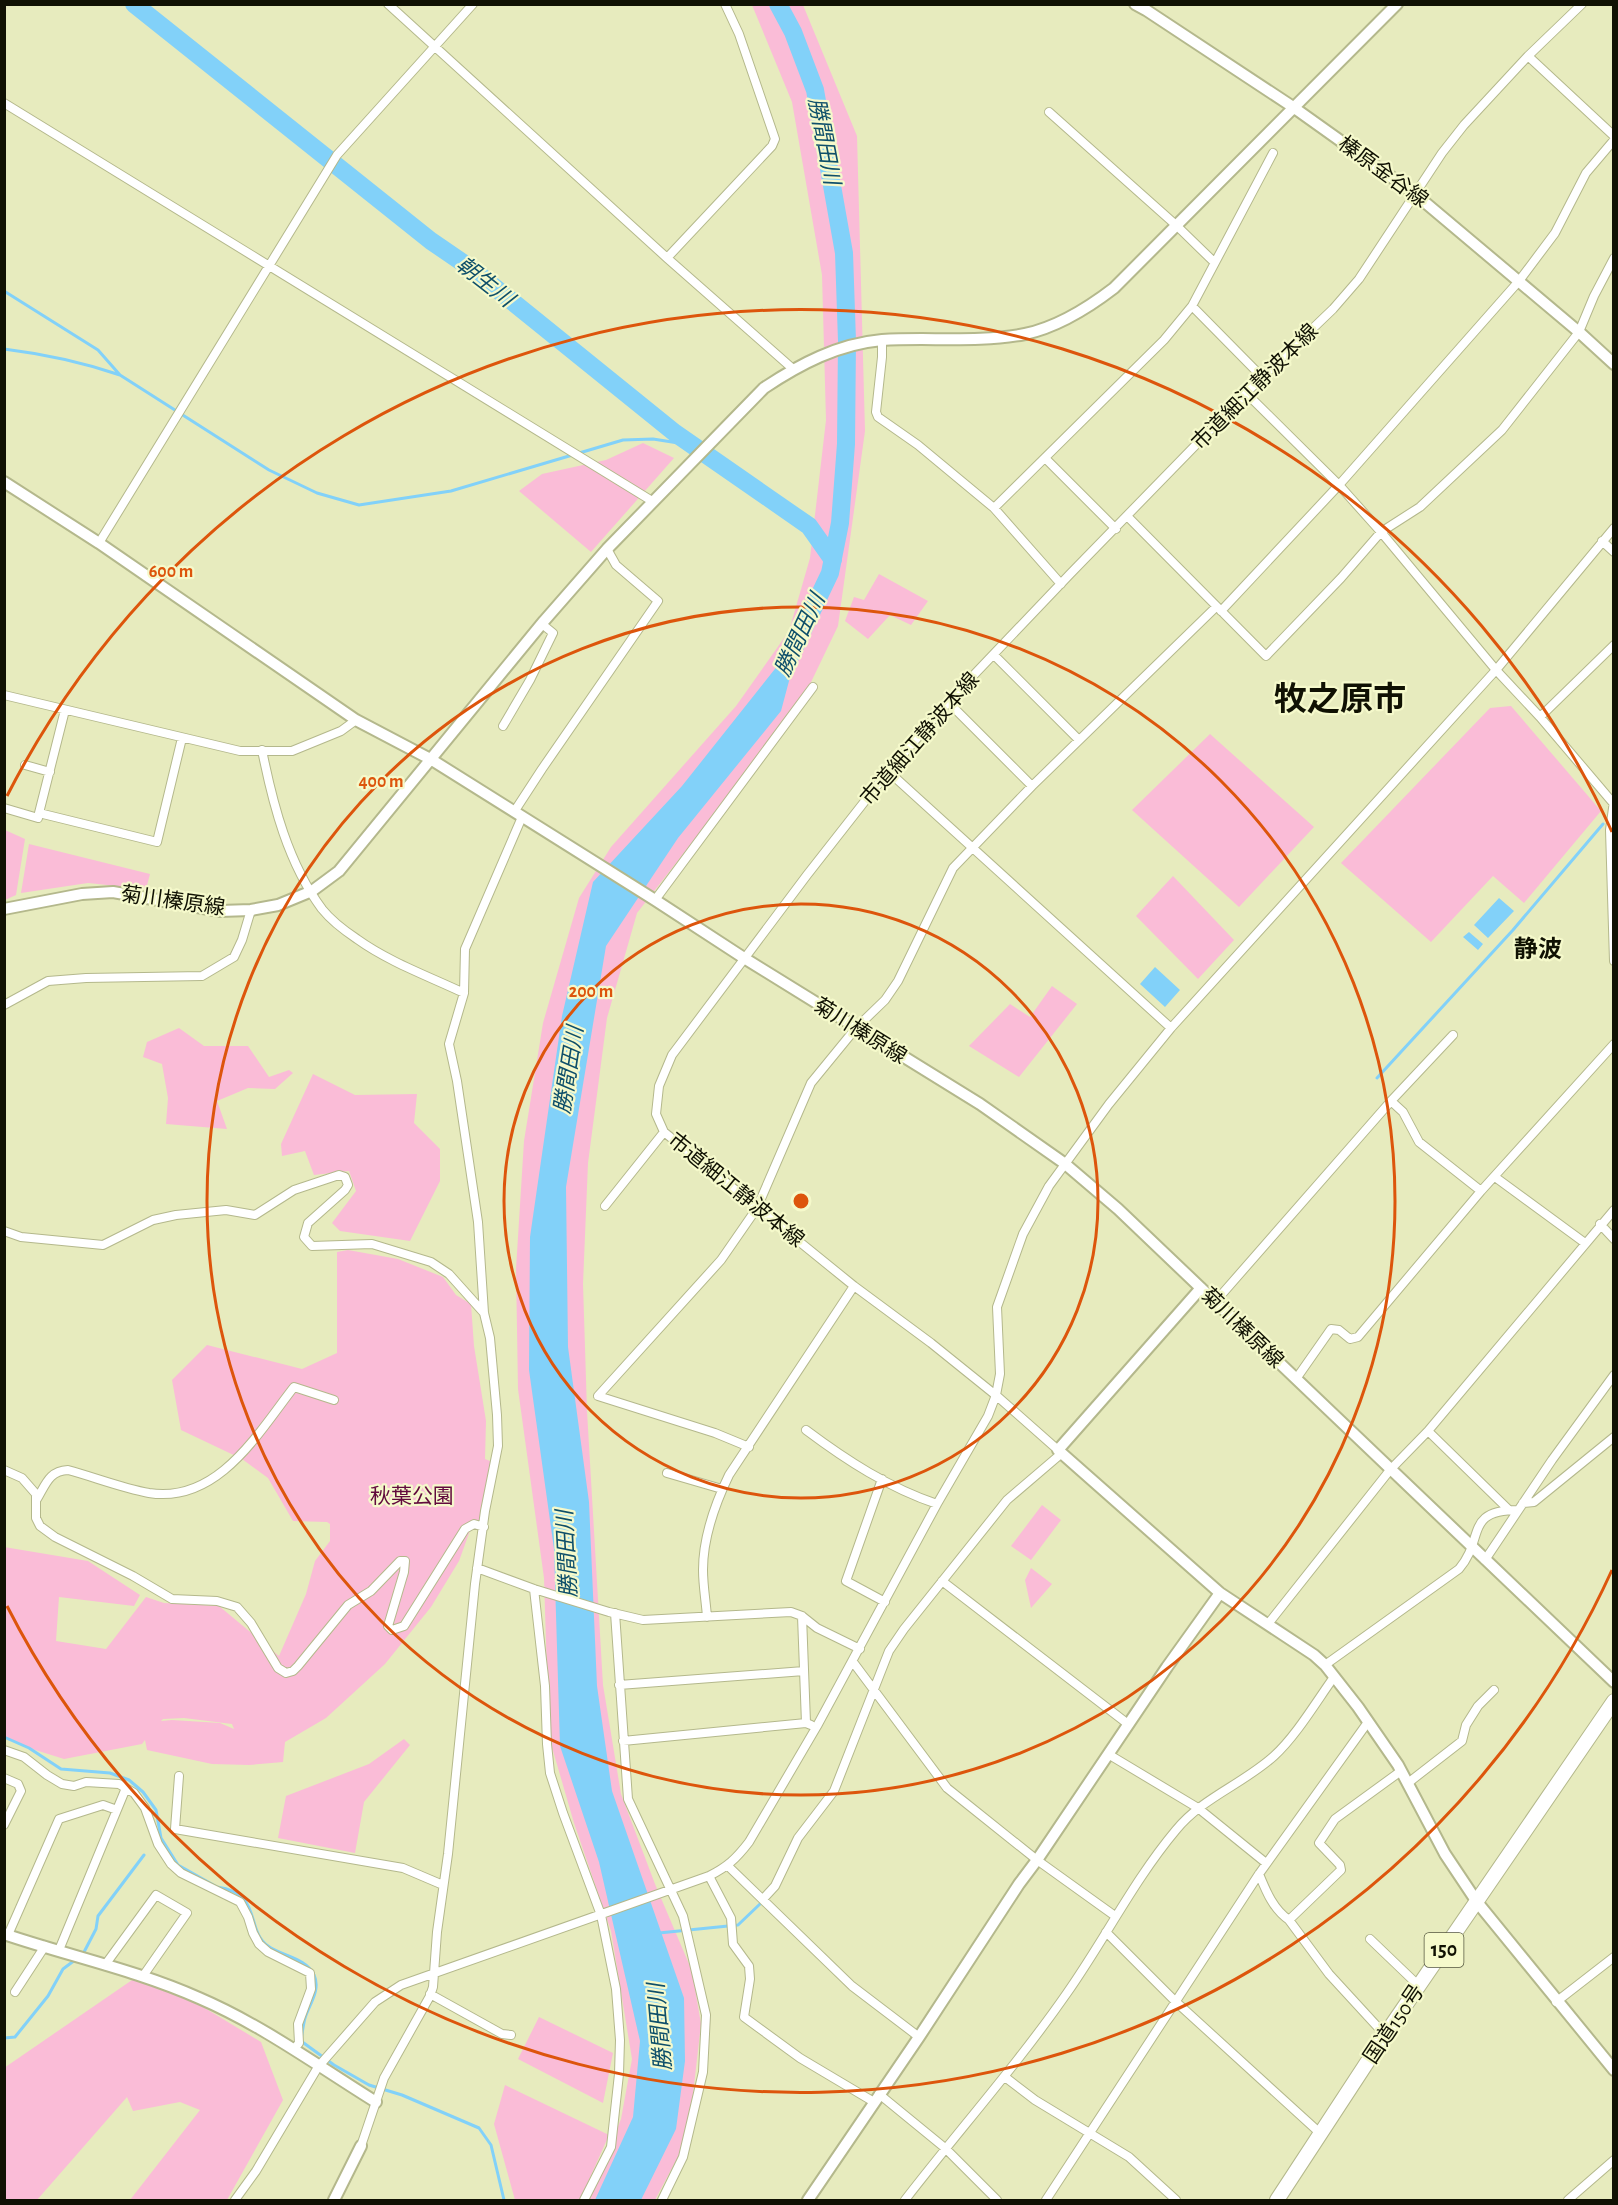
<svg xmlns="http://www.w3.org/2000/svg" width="1618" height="2205" font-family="'Alegreya Sans','Noto Sans JP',sans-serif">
<rect width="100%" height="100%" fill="#e7ebbe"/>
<path fill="#fabcd7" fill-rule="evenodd" d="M752,5H803L857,136L865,431L838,626L801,703L637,913L607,1018L588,1163L583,1284L587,1411L603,1685L621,1794L655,1884L692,1971L701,2024L688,2138L655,2200H589L621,2119L632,2059L611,1931L574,1823L549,1737L544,1578L518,1389L516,1269L524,1141L543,1023L579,898L611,847L736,706L789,631L810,558L826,420L822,275L792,102Z
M643,443L674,458L591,552L519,491L542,474L606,460Z
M879,574L928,601L911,625L890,615L868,639L845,621L854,597L864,600Z
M1511,706L1601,811L1524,903L1493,876L1431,942L1341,863L1490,708Z
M1210,734L1314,827L1239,907L1132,810Z
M5,830L25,839L16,895L5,900Z
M29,844L150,874L146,889L88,883L21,893Z
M1173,876L1234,940L1198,979L1136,916Z
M1052,986L1077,1004L1019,1077L969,1046L1010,1004L1030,1017Z
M179,1028L204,1046H248L269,1077L289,1070L293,1073L275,1089L248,1088L217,1101L227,1129L166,1124L168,1098L162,1064L143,1057L147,1042Z
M313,1074L355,1095L417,1094L414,1123L440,1149V1181L410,1241L340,1231L332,1223L356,1191L349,1171L314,1175L305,1151L282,1156L281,1144Z
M348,1250L398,1259L443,1277L456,1295L471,1304L474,1346L486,1421L485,1459L495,1463L484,1527L472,1525L459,1561L431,1607L385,1664L326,1718L285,1742L283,1762L249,1765L212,1764L147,1750L145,1740L142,1744L64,1759L29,1748L5,1737L4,1547L88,1561L140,1595L134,1606L59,1597L56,1641L106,1649L146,1597L164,1603L219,1606L279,1656L306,1594L315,1561L330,1541V1524L327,1522L293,1521L268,1478L242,1459L181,1430L172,1380L207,1345L302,1369L337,1353V1252ZM184,1718L232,1724L234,1729L220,1723L172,1720L161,1721L163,1719Z
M1042,1505L1061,1520L1031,1560L1011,1546Z
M1031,1568L1052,1584L1031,1608L1025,1580Z
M404,1739L410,1745L364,1802L355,1853L278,1838L286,1796L369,1764Z
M135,1978L198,2004L261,2042L283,2100L227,2200H130L200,2110L180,2102L133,2111L127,2097L37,2200H5L4,2068Z
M539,2017L613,2053L603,2103L518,2059Z
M505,2085L609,2135L580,2200H515L494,2124Z"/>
<path fill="#82d1f9" d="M801,636L781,711L678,838L606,946L566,1187L568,1347L589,1502L597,1686L612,1791L684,1998L685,2061L676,2129L641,2200H595L633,2117L640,2041L599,1862L560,1746L554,1549L529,1370L530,1237L562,1016L593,882L682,786Z
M1499,898L1514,911L1488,938L1474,925Z
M1469,932L1483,944L1478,950L1463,937Z
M1155,967L1180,990L1165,1007L1140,984Z"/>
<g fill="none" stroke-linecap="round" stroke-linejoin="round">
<path stroke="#82d1f9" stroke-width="3" d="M4,291L98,350L120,375L269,470L317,493L359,505L451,491L623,440L653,439L691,445
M4,349C44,354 82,362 120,375
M1377,1078L1513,930L1603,824
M4,1737L29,1748L61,1769L110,1773L129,1780L143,1792L156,1810L161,1838L178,1865L217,1887C263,1893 245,1930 268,1946C281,1956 307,1958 314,1975C321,1990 309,2005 305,2018C303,2026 302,2034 301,2041L334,2065L369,2085L402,2095L479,2128L491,2145L504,2200
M659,1933L738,1925L760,1904
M83,1954L96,1929L98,1916L144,1855
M4,2038L15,2037L48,1996L63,1969L75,1960"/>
<path stroke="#82d1f9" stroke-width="18" d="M134,4L431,241L472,269L675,433L809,526L833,560
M778,4L793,32L815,90L844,253L847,341L846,444L840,523L830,573L790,657"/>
<defs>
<path id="street" d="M388,4L667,258L793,369
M1528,56L1614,136
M4,103L652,501
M1049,112L1177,226L1214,262
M667,258L772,146L775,139L739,34L725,4
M1192,306L1262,377
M882,340V357L876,412L878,417L918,445L994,508L1061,584
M1246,393L1339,485L1381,532L1496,670L1540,717L1614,804
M1046,459L1116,529
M994,508L1164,340L1192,306L1273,153
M1128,517L1266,656L1341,578L1381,532L1420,507L1502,430L1579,332L1594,296L1614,258
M1602,541L1614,552
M99,543L337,155L473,4
M1221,611L1339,485L1519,281L1555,233L1586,173L1614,140
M994,655L1079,740
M4,695L240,751H292L341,731L356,720
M948,702L1032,786
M65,710L39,813L157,842L182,738
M1540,717L1614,645
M503,726L530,680L553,633L542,624
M262,750C273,805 288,863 322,909C330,919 345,931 357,939C389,962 428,976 464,993
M25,765L50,772
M889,772L1171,1028
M1614,801L1610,830L1614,961
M4,808L38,818L39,813
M514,812L542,769L658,601L616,565L607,549
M655,900L813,687
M4,1005L48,981L86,978L202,976L234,957L242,940L251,910
M1391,1101L1403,1112L1419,1142L1481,1191
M1495,1177L1585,1243
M605,1206L664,1132
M1600,1224L1614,1239
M4,1231L21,1237L103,1245L153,1220L176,1215L226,1210L255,1215L294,1190L339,1175L345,1177L348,1185L345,1190L308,1223L304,1237L312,1246L372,1244L431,1262L449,1274L484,1313
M1215,1302L1391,1101L1453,1035
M1296,1379L1331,1329L1339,1330L1350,1339L1358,1337L1481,1191L1614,1044
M806,1430C846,1460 889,1488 937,1504
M1428,1431L1509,1510
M749,1447L715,1433L598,1396L721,1260L757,1208L811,1083L856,1028L885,1000L898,981L953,868L1032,786L1216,607
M1058,1450L998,1397L931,1343L854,1286L664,1132L656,1114L659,1086L672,1055L807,875L883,778L948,702L1071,573L1262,377L1333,309L1359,279L1442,153L1464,125L1528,56L1582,4
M4,1470L22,1478L36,1494V1518L40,1526L55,1537L133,1576L172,1599L217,1601L237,1607L251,1623L278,1668L286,1673L293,1671L298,1666L348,1605L371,1591L400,1561H405L404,1572L388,1626L392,1630L404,1626L465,1529L474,1524L484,1527
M667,1473L722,1489
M882,1479L846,1581L885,1602
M37,1499C46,1484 49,1471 68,1470C94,1477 122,1488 149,1493C218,1504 258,1433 294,1387L334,1400
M1523,1503L1534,1502L1614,1437
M1485,1560L1552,1460L1614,1375
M477,1568L534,1589L609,1612L643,1620L791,1612L802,1616L817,1628L860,1649
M942,1581L1128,1724
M534,1589L545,1686L547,1744L550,1773L563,1813L601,1915L616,1989L620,2040L619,2074L611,2147L584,2200
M615,1613L628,1799L683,1916L706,2015L703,2072L683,2157L662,2200
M802,1616L806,1723L811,1725
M707,1617C706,1602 703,1586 703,1570C703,1538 715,1504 729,1475L854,1286
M1268,1624L1390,1470L1428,1431L1614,1210
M853,1662L947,1788L1037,1860L1115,1916
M1325,1665L1459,1569C1485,1539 1464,1510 1518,1510
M619,1685L804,1671
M623,1741L806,1723
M4,1750L24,1757L47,1775L62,1784L74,1786L86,1782L119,1784L134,1793L145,1808L158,1844L171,1864L181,1873L240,1902L248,1917L253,1933L259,1944L268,1952L310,1973L311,1989L298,2024L299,2043L294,2049
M1108,1754L1198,1808L1266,1863
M179,1776L175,1829L403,1868L443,1885
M4,1778L18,1784L21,1791L4,1825
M1408,1783L1462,1741L1466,1725L1478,1706L1494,1690
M728,1866L852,1986L919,2037
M1259,1874C1266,1891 1273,1909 1289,1920L1341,1870L1340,1865L1319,1843L1335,1819L1401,1771
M709,1876L731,1918L733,1944L749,1966L750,1979L744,2017L800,2058L874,2102
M763,1899L775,1886L798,1838L834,1791L889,1651L904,1629L1007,1500L1062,1453
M1289,1920L1329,1974L1385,2035
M1106,1932L1175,2001L1321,2134
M8,1935L59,1819L103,1805L117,1810
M1370,1939L1419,1986
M59,1950L126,1788
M105,1965L156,1895L187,1913L143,1976
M15,1992L45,1946
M430,1994L502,2034L511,2035
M1556,2002L1614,1957
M1005,2077L1035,2100L1129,2157L1176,2200
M879,2094L945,2148L997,2200
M361,2146L384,2078L430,1996L433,1987L437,1932L448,1854L475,1584L485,1511L498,1446L497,1415L490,1338L484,1313L478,1222L457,1081L449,1044L464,993L465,949L522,817
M235,2200L256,2171L318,2067L375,2002L401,1985L709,1876C727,1867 736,1859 749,1842L817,1726L937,1504L988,1416L996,1395L1000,1374L997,1307L1023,1234L1049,1186L1109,1104L1171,1028L1496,670L1614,528
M905,2200C959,2130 1017,2065 1067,1993C1105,1939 1134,1880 1176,1830C1202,1798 1243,1784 1274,1756C1296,1736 1316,1702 1334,1677
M1046,2200L1259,1874L1368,1722
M1568,2200L1614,2160"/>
<path id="secondary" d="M1135,4L1146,10L1293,107L1415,194L1579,332L1614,364
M4,482L99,543L356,720L432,760L655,900L744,958L980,1104L1064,1163L1118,1209L1614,1682
M4,909L82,894L113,892L220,911L251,910L278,905L312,891L339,871L544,621L607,549L764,388C800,364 838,344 882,340C929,337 978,343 1025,334C1058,327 1088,308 1114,288L1397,4
M1201,1288L1058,1450L1220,1593L1314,1655L1325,1665L1358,1707L1398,1765L1445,1854L1477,1902L1614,2070
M4,1934C69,1956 136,1970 199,1998C262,2025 318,2066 376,2102
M334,2200L361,2146
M808,2200L919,2037L1019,1884L1037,1860L1167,1667L1220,1593"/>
<path id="highway" d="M1277,2200L1385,2035L1614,1701"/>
</defs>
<use href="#street" stroke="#b4b88c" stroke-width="10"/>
<use href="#secondary" stroke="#b4b88c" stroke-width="14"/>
<use href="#highway" stroke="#b4b88c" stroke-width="16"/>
<use href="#street" stroke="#fff" stroke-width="8"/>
<use href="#secondary" stroke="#fff" stroke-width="10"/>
<use href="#highway" stroke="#fff" stroke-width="14"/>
</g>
<g fill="none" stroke="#dd550c" stroke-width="3">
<circle cx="801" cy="1201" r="297"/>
<circle cx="801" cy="1201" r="594"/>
<path d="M1612 1570A891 891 0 0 1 7 1606M7 796A891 891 0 0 1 1612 832"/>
</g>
<g text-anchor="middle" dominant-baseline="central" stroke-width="4.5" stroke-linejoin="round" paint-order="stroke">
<rect fill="#f5f9cb" stroke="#55573f" stroke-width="1.5" x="1424.5" y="1933" width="39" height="34" rx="4.5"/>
<g font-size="20" font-weight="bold" fill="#101103">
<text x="1444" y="1950">150</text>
</g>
<g font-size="21" fill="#101103" stroke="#f5f9cb">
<text transform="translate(1383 172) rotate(36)">榛原金谷線</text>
<text transform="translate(1255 387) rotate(-45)">市道細江静波本線</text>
<text transform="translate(920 739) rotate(-49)">市道細江静波本線</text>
<text transform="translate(173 901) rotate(8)">菊川榛原線</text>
<text transform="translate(860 1031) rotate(32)">菊川榛原線</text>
<text transform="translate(736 1190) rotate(39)">市道細江静波本線</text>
<text transform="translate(1242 1328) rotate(44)">菊川榛原線</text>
<text transform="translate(1394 2024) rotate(-56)">国道150号</text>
</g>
<g font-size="21" fill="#610a3d" stroke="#f5f9cb">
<text x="412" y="1496">秋葉公園</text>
</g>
<g font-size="22" font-style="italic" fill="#0e4f6a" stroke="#f5f9cb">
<text transform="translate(824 141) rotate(79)">勝間田川</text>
<text transform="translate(485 282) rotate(38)">朝生川</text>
<text transform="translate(800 635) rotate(-65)">勝間田川</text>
<text transform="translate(569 1070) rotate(-81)">勝間田川</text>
<text transform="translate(567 1554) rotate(-93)">勝間田川</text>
<text transform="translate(660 2027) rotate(-95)">勝間田川</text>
</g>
<g font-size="24" font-weight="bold" fill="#101103" stroke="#f5f9cb">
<text x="1538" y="950">静波</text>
</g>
<g font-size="33" font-weight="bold" fill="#101103" stroke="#f5f9cb">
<text x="1340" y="700">牧之原市</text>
</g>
</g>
<circle cx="801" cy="1201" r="9" fill="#dd550c" stroke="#f5f9cb" stroke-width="3"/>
<g font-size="18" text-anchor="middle" font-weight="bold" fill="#dd550c" stroke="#f5f9cb" stroke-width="4.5" stroke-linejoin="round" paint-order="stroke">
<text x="171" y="577">600 m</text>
<text x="381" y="787">400 m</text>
<text x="591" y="997">200 m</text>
</g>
<rect width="1618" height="2205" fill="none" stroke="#101103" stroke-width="12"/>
</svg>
